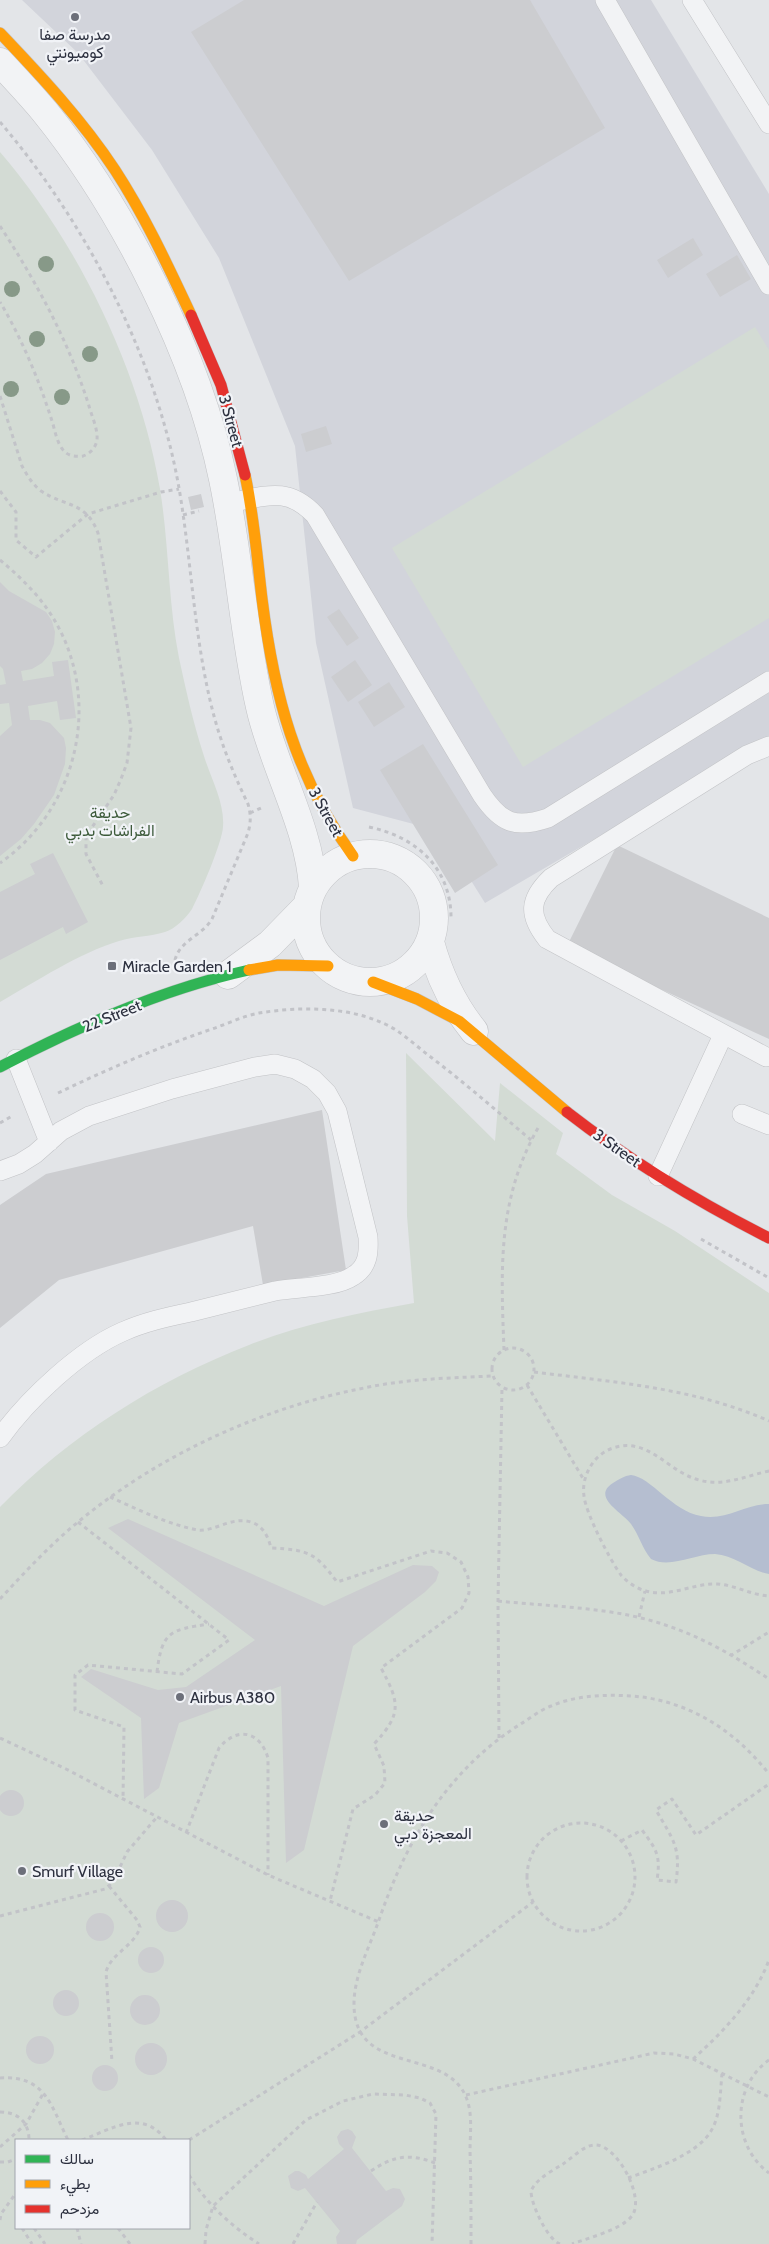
<svg xmlns="http://www.w3.org/2000/svg" width="769" height="2244" font-family="Cabin,Vazirmatn,sans-serif">
<rect width="100%" height="100%" fill="#e3e5e8"/>
<path fill="#d2d4db" d="M22,0H651L769,194V737L485,903L440,831L353,808L316,643L295,446L219,258L152,150L78,53Z"/>
<path fill="#d3dbd4" fill-rule="evenodd" d="M0,152C78,243 140,370 160,489C169,544 168,602 179,658C186,690 193,722 203,753C210,777 225,802 223,827C222,843 200,894 192,909C186,918 175,929 165,932C150,937 134,936 119,941C79,953 37,981 0,1002Z
M755,327L769,350V618L523,767L392,548Z
M406,1053L495,1141L500,1083L563,1133L556,1154L612,1195L675,1231L769,1293V2244H0V1507C69,1436 156,1381 249,1345C302,1324 358,1313 414,1303L407,1216ZM16,2140H189V2228H16Z"/>
<path fill="#b5bed0" d="M631,1475C651,1477 672,1511 701,1516C726,1521 745,1504 769,1504V1574C750,1571 735,1555 715,1554C694,1554 670,1569 651,1559C642,1548 639,1535 631,1524C622,1512 591,1497 613,1483C619,1479 624,1476 631,1475Z"/>
<path fill="#cccdd0" d="M244,0H530L605,128L349,281L191,32Z
M693,238L703,255L668,278L657,260Z
M737,255L751,279L720,297L706,274Z
M326,426L332,444L306,452L301,434Z
M201,494L204,507L191,510L188,497Z
M0,582L9,591L46,612L52,621L55,632L54,644L50,654L42,663L32,669L21,671L23,681L54,676L52,662L68,660L76,718L60,720L57,701L28,706L30,720H40L50,723L64,738L66,748L65,764L54,795L34,824L21,839L0,856V736L12,725L9,703L0,704V685L6,684L3,669L0,666Z
M339,609L359,638L347,646L327,617Z
M355,660L372,685L348,702L331,677Z
M389,682L405,707L374,727L358,702Z
M423,744L498,865L455,893L380,770Z
M617,845L769,918V1039L567,946Z
M53,853L88,922L66,934L63,927L0,960V892L35,874L30,864Z
M322,1110L346,1270L263,1285L253,1226L59,1280L0,1328V1205L46,1174Z
M128,1519L324,1606L413,1565L432,1566L439,1572L436,1581L425,1592L353,1646L304,1850L286,1863L281,1686L179,1723L159,1788L144,1799L141,1718L81,1677L91,1669L158,1690L186,1687L255,1640L108,1528Z
M-2 1803a13 13 0 1 1 26 0a13 13 0 1 1-26 0Z
M156 1916a16 16 0 1 1 32 0a16 16 0 1 1-32 0Z
M86 1927a14 14 0 1 1 28 0a14 14 0 1 1-28 0Z
M138 1960a13 13 0 1 1 26 0a13 13 0 1 1-26 0Z
M53 2003a13 13 0 1 1 26 0a13 13 0 1 1-26 0Z
M130 2010a15 15 0 1 1 30 0a15 15 0 1 1-30 0Z
M26 2050a14 14 0 1 1 28 0a14 14 0 1 1-28 0Z
M135 2059a16 16 0 1 1 32 0a16 16 0 1 1-32 0Z
M92 2078a13 13 0 1 1 26 0a13 13 0 1 1-26 0Z
M348,2129L352,2131L356,2137L352,2148L386,2191L393,2188L400,2189L405,2199L402,2206L357,2240L356,2244H337L336,2237L340,2231L305,2188L298,2191L291,2188L288,2176L295,2171H299L306,2175L308,2179L344,2149L339,2144L337,2137L341,2131Z"/>
<g fill="none" stroke-linecap="round" stroke-linejoin="round">
<defs>
<path id="lane" d="M605,0L769,285
M692,0L769,124
M239,501C272,494 290,489 315,515L482,795C501,823 515,829 548,818L769,681
M766,1057L547,939C528,915 529,899 551,878L747,755L769,746
M16,1059L49,1142
M742,1114L769,1125
M0,1171L19,1164L35,1154L61,1131L89,1116L172,1089L255,1067L275,1064L295,1069L313,1079L327,1093L337,1111L368,1237C369,1253 368,1267 353,1276C336,1288 296,1287 275,1291C247,1298 219,1305 191,1312C167,1317 144,1322 122,1332C79,1351 27,1400 0,1438
M658,1176L723,1035"/>
<path id="street" d="M0,62C15,78 31,95 45,112C124,210 198,357 223,479C239,555 243,632 260,707C273,766 310,828 313,888
M306 918a64 64 0 1 1 128 0a64 64 0 1 1-128 0Z
M430,942C439,975 452,1004 474,1031
M228,975L270,944L307,906"/>
<path id="fast" d="M0,1067C78,1026 163,989 249,970"/>
<path id="slow" d="M0,33C41,76 82,120 115,170C145,216 168,266 191,315
M245,475C254,516 257,557 262,599C274,695 295,776 353,856
M249,970L278,965L328,966
M373,982L417,999L459,1021L567,1112"/>
<path id="jam" d="M191,315L221,385L245,475
M567,1112C630,1161 698,1202 769,1238"/>
</defs>
<use href="#lane" stroke="#c2c3c6" stroke-width="20"/>
<use href="#street" stroke="#c2c3c6" stroke-width="29"/>
<use href="#fast" stroke="#c2c3c6" stroke-width="12"/>
<use href="#slow" stroke="#c2c3c6" stroke-width="12"/>
<use href="#jam" stroke="#c2c3c6" stroke-width="12"/>
<path stroke="#c2c3c8" stroke-width="3" stroke-dasharray="4 4" stroke-linecap="butt" d="M0,122C86,223 156,357 179,488C192,564 194,641 214,716C222,746 234,775 248,804C251,814 251,822 248,833L212,919C202,936 180,940 175,960
M0,226C37,283 69,342 89,406C92,417 98,429 97,440C96,447 90,454 83,456C77,457 69,456 65,452C57,445 55,430 52,421C39,380 22,339 0,302
M0,396L22,466C27,475 32,484 41,491C65,507 86,501 98,533L131,728L127,763L121,779L114,795L86,836V854L103,886
M0,491L16,512V540L36,557L88,514L161,492L179,489
M183,515L199,511
M0,560C19,576 36,592 50,613C104,695 80,807 0,863
M250,813L261,808
M369,827C417,837 452,869 451,920
M58,1093C108,1069 159,1047 212,1029C227,1024 243,1016 259,1013C302,1006 357,1006 396,1030C408,1038 420,1049 432,1058C466,1084 498,1112 531,1140
M0,1123L12,1116
M701,1239L769,1278
M492 1369a21 21 0 1 1 42 0a21 21 0 1 1-42 0Z
M504,1350C501,1270 497,1200 538,1128
M534,1372C614,1382 695,1388 769,1421
M527,1385L584,1480
M769,1471C745,1476 724,1487 699,1480C668,1472 648,1436 613,1448C594,1454 581,1476 584,1496C586,1514 610,1560 621,1575C627,1582 637,1589 646,1591C670,1598 693,1583 717,1584C735,1585 751,1595 769,1596
M110,1497C137,1509 169,1525 198,1530C214,1532 232,1516 251,1522C263,1526 268,1536 271,1548C308,1550 315,1552 337,1582L431,1551L447,1553L461,1562L468,1577L469,1593L462,1608L381,1668C400,1703 402,1714 374,1744L384,1766L385,1783L375,1795L353,1809L330,1901
M78,1522L229,1640L182,1674L88,1665L75,1675V1710L124,1727L123,1800
M0,1599C25,1572 50,1545 78,1522C159,1455 261,1408 364,1388C406,1379 449,1378 492,1376
M498,1601C555,1607 617,1607 671,1627C706,1639 739,1659 769,1679
M639,1617L645,1591
M730,1656L769,1632
M157,1672C162,1631 170,1630 209,1624
M0,1738L66,1769L268,1875L379,1922
M499,1738L498,1601L502,1388
M527 1877a54 54 0 1 1 108 0a54 54 0 1 1-108 0Z
M186,1833L219,1748C237,1726 260,1731 268,1758V1875
M621,1841L642,1830C656,1849 661,1855 657,1880L676,1882C681,1846 673,1840 656,1810L672,1799L696,1835L769,1784
M109,1886L137,1920L140,1927C135,1946 111,1953 106,1972L112,2062
M0,1916L105,1889L113,1882L127,1852L157,1817
M693,2059C724,2031 754,2000 769,1960
M769,2060C731,2087 732,2146 769,2173
M0,2078C46,2075 51,2106 68,2140
M466,2095L654,2053L674,2054L693,2059L769,2097
M0,2112C18,2112 29,2122 29,2140
M82,2140C112,2129 142,2108 166,2140
M189,2140L360,2032L533,1902
M0,2147L26,2124L44,2092
M0,2162H8L16,2159
M371,2171C393,2156 409,2153 435,2163
M189,2175C206,2203 231,2226 259,2244
M628,2178C653,2169 697,2155 711,2131C721,2115 720,2091 722,2074
M0,2220L1,2214L16,2193
M22,2228L32,2244
M34,2228L45,2244
M77,2228L81,2244
M118,2228L130,2244
M205,2244L206,2230L213,2206L306,2120L343,2101L373,2094L405,2095L420,2098L430,2103L436,2114L432,2244
M293,2244L317,2202
M471,2244C471,2213 471,2182 470,2151C470,2134 473,2113 466,2097C445,2046 354,2077 354,2004C354,1975 370,1946 379,1920C406,1841 447,1771 519,1725C529,1719 540,1710 551,1706C579,1694 612,1694 642,1697C694,1704 737,1733 769,1774
M560,2244C547,2239 531,2204 531,2191C537,2178 552,2171 563,2164C572,2158 584,2145 595,2145C617,2144 647,2200 631,2217C620,2230 588,2238 572,2244"/>
<use href="#lane" stroke="#f2f3f5" stroke-width="19"/>
<use href="#street" stroke="#f2f3f5" stroke-width="28"/>
<use href="#fast" stroke="#30b455" stroke-width="11"/>
<use href="#slow" stroke="#ff9f0a" stroke-width="11"/>
<use href="#jam" stroke="#e5322d" stroke-width="11"/>
</g>
<g fill="#879988">
<circle cx="46" cy="264" r="8"/>
<circle cx="12" cy="289" r="8"/>
<circle cx="37" cy="339" r="8"/>
<circle cx="90" cy="354" r="8"/>
<circle cx="11" cy="389" r="8"/>
<circle cx="62" cy="397" r="8"/>
</g>
<g fill="#6c6f7a" stroke="#f1f3f7" stroke-width="2">
<circle cx="75" cy="17" r="5"/>
<rect x="107" y="961" width="10" height="10" rx="2.5"/>
<circle cx="180" cy="1697" r="5"/>
<circle cx="384" cy="1824" r="5"/>
<circle cx="22" cy="1871" r="5"/>
</g>
<g text-anchor="middle" dominant-baseline="central" stroke-width="4.5" stroke-linejoin="round" paint-order="stroke">
<g font-size="16" fill="#2c303f" stroke="#f1f3f7" text-anchor="start">
<text x="75" y="34" text-anchor="middle">مدرسة صفا<tspan x="75" dy="18">كوميونتي</tspan></text>
<text x="122" y="966">Miracle Garden 1</text>
<text x="190" y="1697">Airbus A380</text>
<text x="394" y="1815">حديقة<tspan x="394" dy="18">المعجزة دبي</tspan></text>
<text x="32" y="1871">Smurf Village</text>
</g>
<g font-size="16" fill="#2c303f" stroke="#f1f3f7">
<text transform="translate(231 421) rotate(75)">3 Street</text>
<text transform="translate(326 812) rotate(61)">3 Street</text>
<text transform="translate(112 1016) rotate(-22)">22 Street</text>
<text transform="translate(617 1148) rotate(35)">3 Street</text>
</g>
<g font-size="16" fill="#3c5a3a" stroke="#f1f3f7">
<text x="110" y="812">حديقة<tspan x="110" dy="18">الفراشات بدبي</tspan></text>
</g>
</g>
<rect x="15" y="2139" width="175" height="90" fill="#f1f3f7" stroke="#a2a5ad"/>
<rect x="25" y="2155" width="25" height="8" fill="#30b455" stroke="#a2a5ad"/>
<text x="60" y="2164" font-size="15" fill="#2c303f">سالك</text>
<rect x="25" y="2180" width="25" height="8" fill="#ff9f0a" stroke="#a2a5ad"/>
<text x="60" y="2189" font-size="15" fill="#2c303f">بطيء</text>
<rect x="25" y="2205" width="25" height="8" fill="#e5322d" stroke="#a2a5ad"/>
<text x="60" y="2214" font-size="15" fill="#2c303f">مزدحم</text>
</svg>
